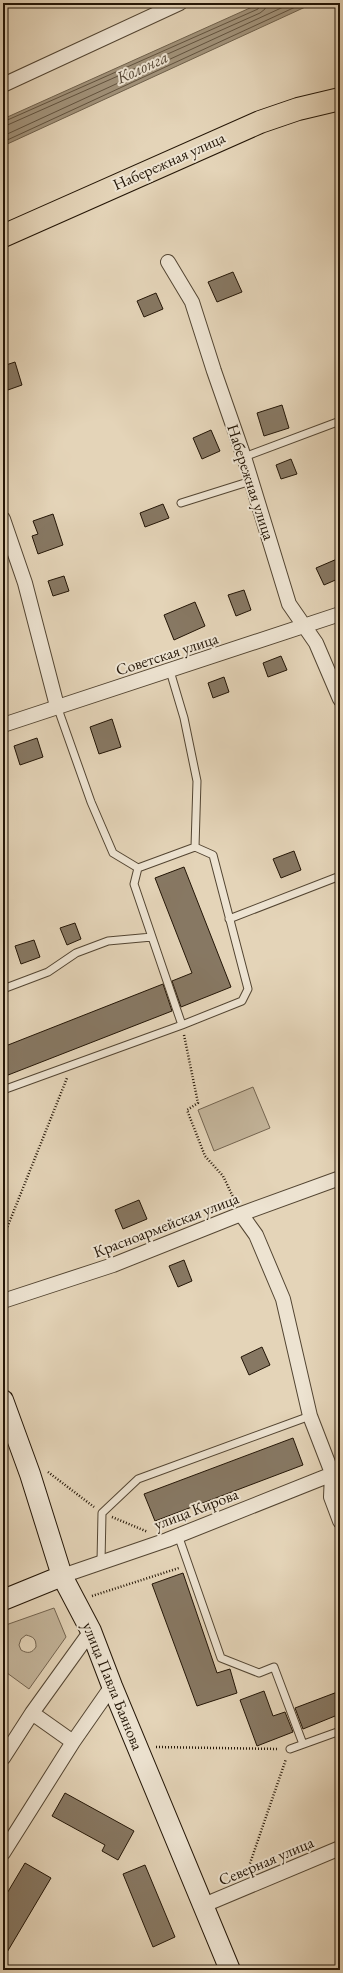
<svg xmlns="http://www.w3.org/2000/svg" width="343" height="1973" font-family="'EB Garamond',serif">
<rect width="100%" height="100%" fill="#e4d4b8"/>
<filter id="stains"><feTurbulence type="fractalNoise" baseFrequency=".005" numOctaves="4"/><feColorMatrix values="0 0 0 0 .2 0 0 0 0 .09 0 0 0 0 .02 0 0 0 .5 -.17"/></filter>
<radialGradient id="worn" r=".72"><stop offset=".6" stop-color="#630" stop-opacity="0"/><stop offset="1" stop-color="#630" stop-opacity=".3"/></radialGradient>
<path fill="#c3b49a" stroke="#736450" fill-rule="evenodd" d="M253,1087L270,1128L214,1151L198,1110Z
M54,1608L66,1637L29,1689L3,1670V1626ZM26,1635C34,1637 36,1639 36,1647C32,1653 28,1654 21,1650L19,1645L21,1639Z"/>
<path fill="#a2937b" stroke="#6f614c" d="M261,3H314L3,146V119Z"/>
<g fill="none" stroke-linecap="round" stroke-linejoin="round">
<path stroke="#625440" stroke-width="1" d="M3,122L258,9L261,3
M3,127L260,13L265,9L266,3
M3,136L292,3
M3,142L304,3"/>
</g>
<path fill="#877863" stroke="#231506" d="M233,272L242,292L217,302L208,282Z
M156,293L163,309L144,317L137,301Z
M15,362L22,385L5,391L3,383V366Z
M282,405L289,428L264,436L257,413Z
M211,430L220,451L202,459L193,438Z
M291,459L297,474L281,479L276,465Z
M163,504L169,518L145,527L140,513Z
M53,514L63,545L38,554L32,536L38,534L33,521Z
M337,559L340,566V578L324,585L316,568Z
M64,576L69,591L53,596L48,581Z
M244,590L251,610L236,616L228,595Z
M195,602L205,626L174,640L164,615Z
M281,656L287,670L268,677L263,663Z
M224,677L229,692L213,698L208,683Z
M112,719L121,747L99,754L90,727Z
M37,738L43,757L20,765L14,746Z
M294,851L301,870L281,878L273,859Z
M184,867L231,987L181,1007L172,981L192,973L155,878Z
M75,923L81,939L67,945L60,928Z
M34,940L40,957L21,964L15,946Z
M163,984L172,1011L3,1077V1047Z
M139,1200L147,1219L123,1229L115,1210Z
M184,1260L192,1281L178,1287L169,1266Z
M262,1347L270,1365L249,1375L241,1357Z
M293,1438L303,1465L155,1521L144,1494Z
M183,1573L217,1673L230,1669L237,1693L197,1706L152,1584Z
M264,1691L273,1716L285,1712L293,1732L257,1746L240,1700Z
M340,1691V1714L303,1729L295,1708Z
M65,1793L134,1831L118,1860L102,1851L105,1845L52,1816Z
M25,1863L51,1878L3,1959V1900Z
M145,1865L175,1937L153,1947L123,1874Z"/>
<g fill="none" stroke-linecap="round" stroke-linejoin="round">
<defs>
<path id="lane" d="M244,457L340,421
M181,503L251,481
M170,671L184,718L197,781L195,847
M57,706L91,802L113,853L138,868
M138,868L134,884L152,937
M229,919L340,876
M3,989L48,972L76,953L108,941L152,937L182,1025
M3,1090L182,1025L242,1001L248,989L213,855L195,847L138,868
M178,1535L221,1658L259,1673L274,1667L303,1744
M101,1562L102,1513L138,1479L310,1416
M290,1749L340,1731"/>
<path id="street" d="M3,85L180,3
M168,262L192,302L214,371L244,457L289,604L316,643L340,699
M3,519L25,583L57,706
M3,725L340,614
M241,1214L256,1235L283,1299L310,1416L332,1473L331,1497L340,1521
M3,1301L113,1265L241,1214L340,1178
M62,1576L167,1540L340,1471
M32,1713L73,1742
M3,1758L32,1713L91,1631
M3,1853L73,1742L112,1686
M204,1905L340,1848"/>
<path id="secondary" d="M3,1400L30,1474L62,1576L91,1631L112,1686L230,1970
M3,1600L62,1576"/>
<path id="highway" d="M3,236L260,122L298,109L340,99"/>
</defs>
<use href="#lane" stroke="#534532" stroke-width="9"/>
<use href="#street" stroke="#534532" stroke-width="16"/>
<use href="#secondary" stroke="#231506" stroke-width="22"/>
<use href="#highway" stroke="#231506" stroke-width="24"/>
<path stroke="#231506" stroke-width="2.5" stroke-dasharray="1 2" stroke-linecap="butt" d="M184,1035L198,1103L187,1110L205,1156L223,1176L235,1201
M3,1238L67,1078
M48,1472L94,1507
M112,1517L148,1532
M92,1596L179,1568
M156,1747L279,1749
M247,1872L286,1759"/>
<use href="#lane" stroke="#ede3d1" stroke-width="7"/>
<use href="#street" stroke="#ede3d1" stroke-width="14"/>
<use href="#secondary" stroke="#ede3d1" stroke-width="20"/>
<use href="#highway" stroke="#e4d4b8" stroke-width="22"/>
</g>
<g text-anchor="middle" dominant-baseline="central" stroke-width="4" stroke-linejoin="round" paint-order="stroke">
<g font-size="16" fill="#231506" stroke="#ede3d1">
<text transform="translate(169 161) rotate(-24)">Набережная улица</text>
<text transform="translate(251 482) rotate(72)">Набережная улица</text>
<text transform="translate(167 654) rotate(-18)">Советская улица</text>
<text transform="translate(166 1225) rotate(-21)">Красноармейская улица</text>
<text transform="translate(196 1509) rotate(-21)">улица Кирова</text>
<text transform="translate(113 1686) rotate(68)">улица Павла Баянова</text>
<text transform="translate(266 1861) rotate(-23)">Северная улица</text>
</g>
<g font-size="17" font-style="italic" fill="#564735" stroke="#ede3d1">
<text transform="translate(142 67) rotate(-25)">Колонга</text>
</g>
</g>
<rect width="343" height="1973" fill="none" stroke="#e4d4b8" stroke-width="16"/>
<rect x="4" y="4" width="335" height="1965" fill="none" stroke="#231506" stroke-width="2"/>
<rect x="8" y="8" width="327" height="1957" fill="none" stroke="#231506"/>
<rect width="100%" height="100%" filter="url(#stains)"/>
<rect width="100%" height="100%" fill="url(#worn)"/>
</svg>
